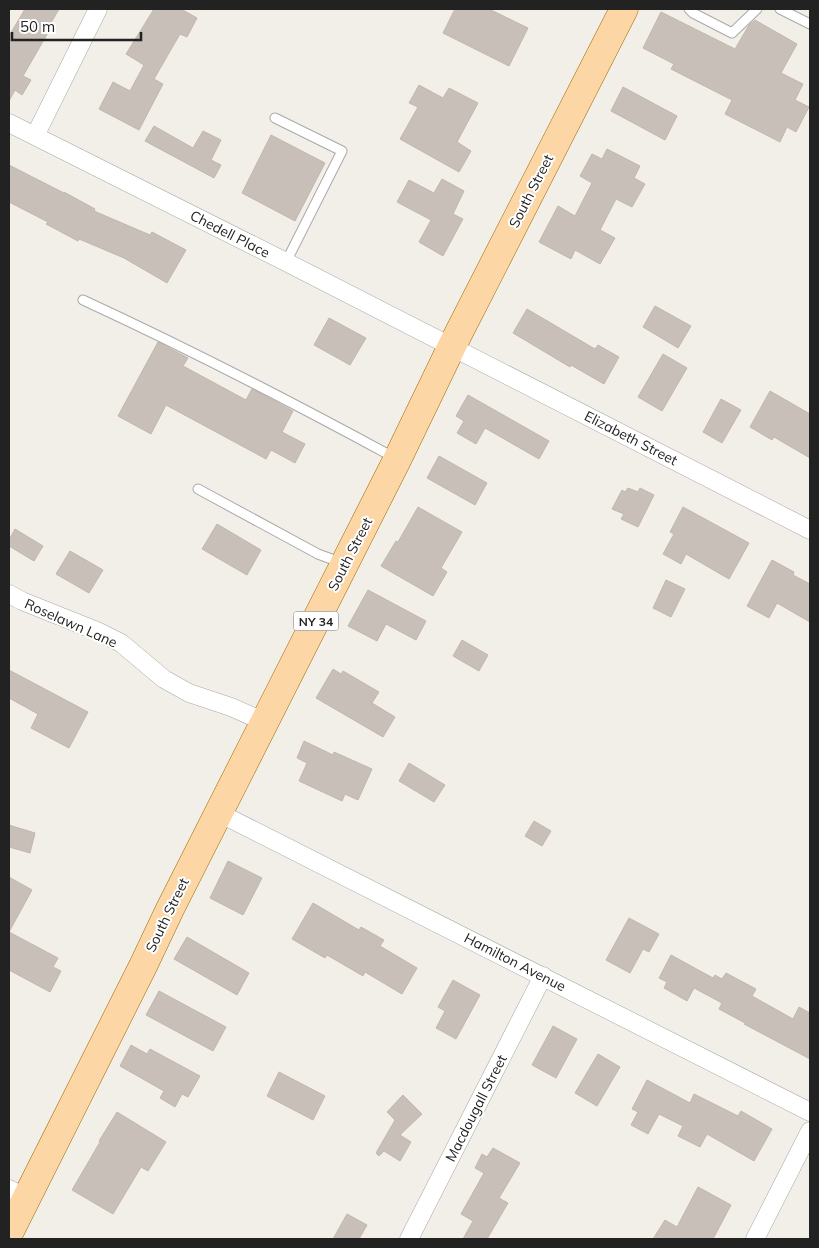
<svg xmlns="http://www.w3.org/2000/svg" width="819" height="1248" font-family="Mulish,sans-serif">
<rect width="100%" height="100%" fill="#f2efe9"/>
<path fill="#c7bfb8" stroke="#c4b6ab" d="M25,9H59L47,30L49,31L23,76L31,80L22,95L15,90L9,101V36Z
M154,9H181L197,18L187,37L180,34L154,79L163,84L139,130L99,109L113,82L130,91L144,65L126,54Z
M455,9H489L528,28L509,66L443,33Z
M661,12L735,49L749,25L755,20L797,44L781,73L803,84L795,100L809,107L796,132L787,127L780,142L725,114L732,100L671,69L674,64L643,48Z
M419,85L443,98L449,88L478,103L457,142L471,151L459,172L400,139L418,107L409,103Z
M623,87L677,116L665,140L611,111Z
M154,126L193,148L203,131L221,140L211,160L221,165L214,178L145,141Z
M271,135L325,163L295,221L242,193Z
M607,149L640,166L634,178L645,184L632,207L616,199L600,230L615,238L600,264L575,250L571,259L539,242L558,206L575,216L592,183L580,176L592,154L602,159Z
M9,165L64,193V192L95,209L94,211L150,235L152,232L186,250L167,283L124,258L79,239L78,241L46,224L48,222L9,202Z
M442,179L464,191L453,214L463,219L443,256L419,242L431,220L397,202L409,180L434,193Z
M655,306L691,326L678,348L643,327Z
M527,309L595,349L598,345L619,357L604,384L571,365L570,367L513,333Z
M329,318L366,338L350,365L314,345Z
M158,342L188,358L183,366L246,400L252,389L293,411L282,432L305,444L295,463L271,450L266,459L166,405L151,434L118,416Z
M663,354L687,368L662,411L638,397Z
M770,391L810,414V458L774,437L772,440L750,427Z
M468,395L549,441L539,459L485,428L476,444L457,433L464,421L456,416Z
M721,399L741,410L722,443L703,432Z
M439,456L487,483L475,505L427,478Z
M628,488L638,492L640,488L654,495L638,527L621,519L624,514L612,509L622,490L625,492Z
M418,507L462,532L441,568L447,572L433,596L381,566L396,541L398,542Z
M683,507L749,543L729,579L686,554L681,564L663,554L674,534L670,532Z
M217,524L261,550L247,575L202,549Z
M15,529L43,546L34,561L9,546V540Z
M70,551L103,570L89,593L56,574Z
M772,560L794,572L793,575L810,584V622L777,603L769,618L747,606Z
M666,580L685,589L671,617L653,608Z
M368,590L426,621L416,640L386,624L377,641L348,626Z
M462,640L488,655L479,671L453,656Z
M333,669L341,674L343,671L379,692L372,703L395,717L383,737L316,698Z
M9,670L88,712L69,748L31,728L38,714L9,698Z
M304,741L333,755L334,752L372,769L358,800L345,794L342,801L299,781L307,763L297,758Z
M409,763L445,785L434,802L399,781Z
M534,821L551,831L542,846L525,836Z
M9,825L35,833L30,853L9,847Z
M228,861L262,878L243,915L210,898Z
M9,877L32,890L9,932L58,958L53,967L61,971L50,992L9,970Z
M313,903L359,930L361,927L384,940L380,946L417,968L402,994L365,972L363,976L327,955L325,958L292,939Z
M629,918L659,934L649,952L643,949L630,973L606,960Z
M187,937L249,973L237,995L174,959Z
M671,955L713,978L715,975L722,979L726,973L756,989L752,996L793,1019L799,1007L810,1013V1059L744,1024L745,1023L719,1009L722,1003L694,988L687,1001L664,988L667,982L659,978Z
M453,980L480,995L456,1039L436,1028L445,1011L438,1007Z
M159,991L226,1027L213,1051L146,1015Z
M553,1026L577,1039L556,1078L532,1065Z
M131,1045L147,1054L150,1049L200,1076L188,1097L182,1094L175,1107L160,1098L164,1091L120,1066Z
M598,1054L620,1067L597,1106L575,1093Z
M279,1072L325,1096L313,1120L267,1096Z
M647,1080L690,1103L694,1094L738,1116L741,1111L772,1129L754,1161L707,1134L700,1147L678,1136L683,1126L659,1114L648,1134L631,1125L638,1112L632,1109Z
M403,1095L422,1114L400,1135L411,1142L400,1161L384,1151L379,1156L376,1153L395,1120L387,1112Z
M117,1112L166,1142L148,1171L141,1167L113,1214L72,1190L100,1142L99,1141Z
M493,1148L520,1163L499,1198L508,1203L487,1239H463L473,1221L461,1214L484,1173L475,1168L482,1154L487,1157Z
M698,1187L731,1205L713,1239H653L665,1220L677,1227Z
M347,1214L367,1225L359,1239H333Z"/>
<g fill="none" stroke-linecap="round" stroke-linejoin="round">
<defs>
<path id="lane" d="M689,9L693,13L732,33L757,9
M780,9L810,24
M275,118L342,151L286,262
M83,300C189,349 292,402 395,458
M198,489L318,554L342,563"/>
<path id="street" d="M9,123L286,262L810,530
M35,136L98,9
M9,594L22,601L97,631L121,643L164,679L189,693L231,707L265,722
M219,813L810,1112
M9,1189L27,1198
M409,1239L543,976
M755,1239L810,1131"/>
<path id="primary" d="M9,1233L143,966L170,909L397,460L452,346L624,9"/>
</defs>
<use href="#lane" stroke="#a9a9a9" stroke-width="11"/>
<use href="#street" stroke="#a9a9a9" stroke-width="19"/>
<use href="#primary" stroke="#a06b00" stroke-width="29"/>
<use href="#lane" stroke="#fff" stroke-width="9"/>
<use href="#street" stroke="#fff" stroke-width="18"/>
<use href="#primary" stroke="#fcd6a4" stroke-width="28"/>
</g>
<g text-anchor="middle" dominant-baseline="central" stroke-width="4" stroke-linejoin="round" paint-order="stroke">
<rect fill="#fff" stroke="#646464" stroke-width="1" x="293.5" y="611.5" width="45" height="19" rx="4"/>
<g font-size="12" font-weight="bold" fill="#222">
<text x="316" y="621">NY 34</text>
</g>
<g font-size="14" fill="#222" stroke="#fff">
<text transform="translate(531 191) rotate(-63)">South Street</text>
<text transform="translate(230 234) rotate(27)">Chedell Place</text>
<text transform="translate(631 438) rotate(27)">Elizabeth Street</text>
<text transform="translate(350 554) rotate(-63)">South Street</text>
<text transform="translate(71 623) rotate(24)">Roselawn Lane</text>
<text transform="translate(167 915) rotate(-64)">South Street</text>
<text transform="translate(515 962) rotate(27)">Hamilton Avenue</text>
<text transform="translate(476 1108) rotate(-63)">Macdougall Street</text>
</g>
</g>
<rect width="819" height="1248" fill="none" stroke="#222222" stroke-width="20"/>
<path d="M12 32v8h129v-8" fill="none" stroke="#222222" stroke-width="2.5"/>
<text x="20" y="32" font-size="15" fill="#222222" stroke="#ffffff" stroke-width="4" paint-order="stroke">50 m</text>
</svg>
